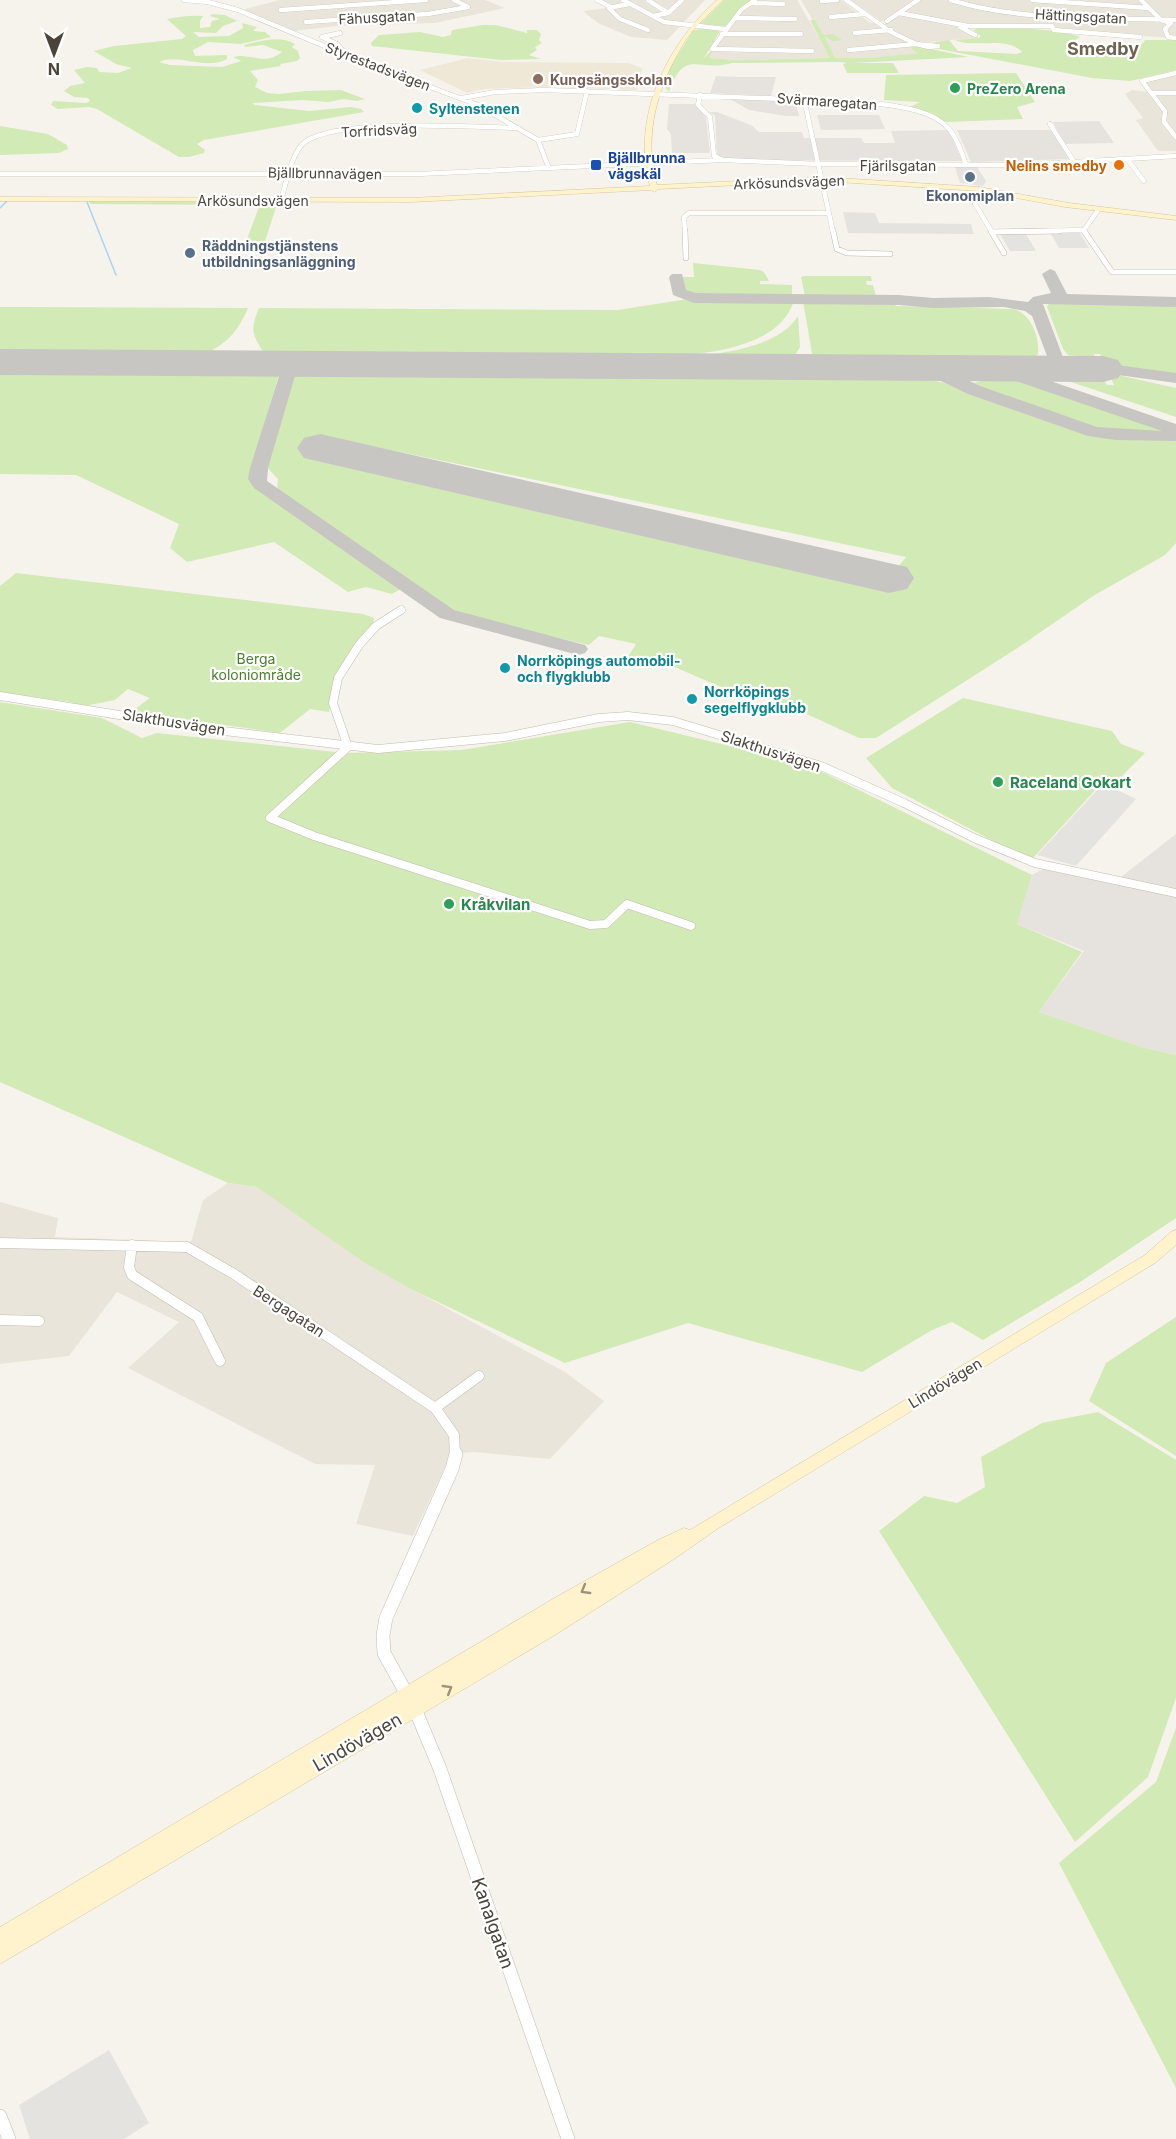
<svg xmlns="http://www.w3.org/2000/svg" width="1176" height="2139" font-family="Inter,sans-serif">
<rect width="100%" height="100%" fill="#f6f3ec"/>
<path fill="#eae5da" d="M280,0H485L505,8L435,23L337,26L294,31L242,10Z
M596,0H705L667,40L631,37L598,23L583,11L607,8Z
M755,0H797L831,58L735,60L709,58L741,10Z
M801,0H841L869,22L885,26L887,21H881L851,0H1032L1079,4L1080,0H1176V38L1058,31L1051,26L955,25L979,38L912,43L909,47L919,53L870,58H835Z
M1176,73V151H1158L1136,120L1143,118L1125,94L1132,90L1149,92L1142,81Z
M228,1183L257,1187L417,1292L565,1372L604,1401L550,1459L473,1452L451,1454L413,1536L356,1524L375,1465L315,1464L128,1368L179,1322L117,1292L69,1356L0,1364V1202L58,1218L55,1237L191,1242L203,1200Z"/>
<path fill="#e6e2dd" d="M716,76L740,77H776L771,96L710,93Z
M727,97L789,100L796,103L799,116H786L749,110Z
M669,104H694L706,117L710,153H672L671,134L667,129Z
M709,112H717L751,125L759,132H802L804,138H861L864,143H895L891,131L949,130L962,161L728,160L717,156L715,116Z
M817,115H879L885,129L821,130Z
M1099,121L1114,143L1061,144L1070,159L971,162L957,130H1057L1053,122Z
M1176,834V1055L1142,1047L1039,1012L1084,951L1017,924L1032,875L1043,869L1112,884Z"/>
<path fill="#efe8d6" d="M468,58L503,62L628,63L642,68L637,90L551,87L484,89L467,93L420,70Z"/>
<path fill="#d2eab5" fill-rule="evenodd" d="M724,0H752L725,26L699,25Z
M212,14L225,15L237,21L223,26L216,33L193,32L199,37L229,36L243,28L242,23L257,27L253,31L265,32L271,37L241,44L208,42L193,50L195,56L227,55V59C206,71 179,53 159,62L170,65L222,67L241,61L233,57C252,52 263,67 282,52L263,45L245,47L244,45C261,41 280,35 295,44L292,47L298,51L300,58L297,61L280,64L281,66L250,71L258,80L255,87L267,93L279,94L306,91L341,90L365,99L357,101L344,99L328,102L302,100L252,103L255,105L309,111L351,107L361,109L364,112L204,140L197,144L205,150L204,153L189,157H179L97,109L89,107L58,109L51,105L53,101L86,103L90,101L88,98L74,97L64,91L70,86L85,83L74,70L87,67L97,68L99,72L118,73L132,68L116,64L94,51L114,46L182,39L186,36L167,19C176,17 194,15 203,16L200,21V28L210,27L212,21L220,19L210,16Z
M810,20H815L823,35L833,34L842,40L833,41L824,36L835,58H870L918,53L909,47L912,45L969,57L852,63H893L899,73H847L843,64L847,63L840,62L732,63C697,73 685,47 669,92L665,88L670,67L693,31L702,28L720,31L704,58L712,50H714L709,58L735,60L830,58Z
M483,25H496L527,33V30H537L541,34L539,40L542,43L535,47L537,50L529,55L541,59L501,60L372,46L371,43L379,35L420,32L443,37L451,35L452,30Z
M980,28C1009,29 1054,27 1080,37L1072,42L1069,49C1086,58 1135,58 1145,40H1176V70L1130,81L1092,78L944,50L939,49L940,45L929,43L949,40L958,51L1017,54L1022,52C1007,35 973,49 955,40L979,38L981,36L973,30Z
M1016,73L1035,102L1017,107L1023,119L947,122L908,108L920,102L884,100L886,75Z
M0,126L48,134L67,145L68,149L59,153L0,155Z
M88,201L272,202L277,204L265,241L257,244H246V242L259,207L257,205L91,204Z
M693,263L760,270L764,272L769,281H760V284L792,285V295L689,293L682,288L681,277H694Z
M804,276H871L872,281H866L867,285H873L876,296H805L801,277Z
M694,298L794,301C780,343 723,351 685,355L264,353C252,334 250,330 259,308L618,310Z
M803,301L893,302L896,306L1014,309C1031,314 1040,337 1038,354L1034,357L1007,360L813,359Z
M1055,301L1176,305V376L1106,366L1100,354H1094L1095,358L1068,355L1063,349L1047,307L1049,303Z
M0,307H16L248,308C239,329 229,342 209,352L0,351Z
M798,316L800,347L795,355H707C736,351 782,343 798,316Z
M0,373L279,374L250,473L251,482L402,588L392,594L366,587L348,592L274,542L187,562L170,548L179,524L76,475L0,474Z
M292,373L915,378L941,382L1092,434L1110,437L1176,438V543L1165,555L1093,596L1019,647L876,738H859L752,689L730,691L661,661L628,657L636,644L599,636L589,645L475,619L448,609L277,490L278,479L265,465L273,427ZM333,438L906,557L882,587L312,456Z
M1109,373L1176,388V417L1065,380H1104L1107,385H1114Z
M1019,379L1152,422L1166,428L1165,430L1155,433L1095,430L973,388L974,383L988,379Z
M16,573L363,614L374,618L373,625L336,675L333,682L329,712L310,709L280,733L131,712L150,698L128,689L115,700L84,706L70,702L0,692V586Z
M963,698L1112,731L1121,744L1145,753L1120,778L1099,786L1033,858L1018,854L892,788L866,758Z
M0,702L102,718L142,738L157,733L345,753L462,750L630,722L808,765L1032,875L1017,924L1082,952L1039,1012L1142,1047L1176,1055V1218L1080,1282L983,1340L952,1322L932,1330L862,1372L688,1323L565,1363L417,1292L365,1263L257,1187L228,1183L0,1082Z
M1176,1317V1456L1089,1401L1106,1363Z
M1098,1412L1176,1460V1698L1148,1777L1075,1842L879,1531L924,1496L957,1503L985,1487L981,1457L1042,1423Z
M1176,1728V2088L1059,1863L1156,1782Z"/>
<path fill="#e5e3e0" d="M955,167H977L986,181L983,186L960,183Z
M843,212L875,213L879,223L971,224L974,234L848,233Z
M1050,232H1079L1089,248H1059Z
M1000,234H1026L1036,251H1010Z
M1105,784L1136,799L1076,866L1037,855L1101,786Z
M109,2050L149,2123L124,2139H30L19,2105Z"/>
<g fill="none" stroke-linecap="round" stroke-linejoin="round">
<path stroke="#a9d4f2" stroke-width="1.5" d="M87,202L116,275
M0,208L7,201"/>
<path fill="#c8c6c3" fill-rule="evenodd" d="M1050,269L1055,271L1067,294L1176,297V307L1043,304L1063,357L1053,367L1027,373L1176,424V441L1116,440L1088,436L968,394L922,372L920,368L928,363L934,364L980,386L1097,427L1162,431L1007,378L1005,374L1010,365L1037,362L1047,356L1032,316L1025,311L1004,307L933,308L899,305L694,303L673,295L669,277L672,274H682L686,290L696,293L899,295L933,298L989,297L1028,302L1033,297L1051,293L1042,274Z
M228,359H260L288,367L305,361H352L354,364L352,367L308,371L295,376L268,468L267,481L454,610L585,645L588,649L585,653L578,655L440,618L254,488L248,479L250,468L279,376L267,370L222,367L220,364L222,361Z
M1102,363L1176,373V383L1096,372L1094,368Z"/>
<path fill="#c8c6c3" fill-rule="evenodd" d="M0,349L1103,356L1118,360L1124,369L1118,378L1103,382L0,375Z
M320,434L889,563L907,567L914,578L907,589L889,593L304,458L297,448L304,438Z"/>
<defs>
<path id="street-far4" d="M184,0L208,2L238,10L353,58L478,105L538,140L548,166
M597,0L611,7
M623,0L664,22L725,29
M648,0L668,13L653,16
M755,0L741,10L712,49L812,51
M846,0L891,32L916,44
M951,0C1021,22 1103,17 1176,20
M1032,0L1149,8
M1141,0L1161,20L1171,23L1165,29L1168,37L1176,38
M822,1L837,0
M751,3L783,4
M629,4L609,8L620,19L648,30
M281,10L426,0
M668,13L682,0
M899,13L968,26H1052
M831,17L864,14
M735,18L795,19
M887,21L918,0
M306,22L428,14L468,7L454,0
M1052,26L1054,30L1140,37
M960,27L975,35
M340,33L322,37L337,44L343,51L341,53
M855,33L891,30
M722,34H801
M916,44L938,46L929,47Z
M849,50L916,44
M1176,73L1142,81L1165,111L1164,122L1176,137
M1152,93H1176
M700,95L698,105L710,117L714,156L723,160
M462,98L495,92L544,90L866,102C893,106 932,108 950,130C958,140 962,153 966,165
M804,99L833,232
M1050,124L1074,162
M538,140L577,134L587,91
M1127,159L1144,181
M0,174H418L723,160L819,164L1022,165L1176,156
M979,189L974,199L975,204L992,232
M281,201C285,186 292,151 305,142C338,118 473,127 518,128
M685,232L684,217L689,213H829
M993,232L1084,230
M1085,232L1084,230L1098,210"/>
<path id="street-far3" d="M685,231L686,258
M833,231L837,249L847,253L890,254
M991,231L1004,253
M1084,231L1112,272H1176
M993,232L1059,231"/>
<path id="street-far2" d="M401,610L376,626L359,645L338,678L333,703L348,747L270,818L314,836L590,925L606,924L627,904L691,926
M0,696L207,729L378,749L505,737L599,718L628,716L673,721L821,766L904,803L974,838L1035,863L1176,893"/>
<path id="street-far1" d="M0,1243L187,1247L234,1274L435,1408L454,1435L455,1455
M132,1245L129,1267L132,1275L198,1317L220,1361
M0,1320L39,1321
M435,1408L479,1376"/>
<path id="street" d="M456,1454L452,1469L386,1618L383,1635L384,1653L415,1709L440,1769L568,2139
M0,2116L9,2139"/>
<path id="secondary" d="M717,0H723C711,12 698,23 688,37C659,80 642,135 657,185L822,177L979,187L1069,203L1176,216V220L1065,207L979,191L822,181L658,189L655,192L651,190L411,202L0,201V197L411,198L650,186C631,118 666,45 717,0Z
M1176,1230V1245L1155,1263L717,1529L677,1557L555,1635L0,1964V1927L558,1596L660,1539L684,1528L690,1530L1145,1255L1171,1232Z"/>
</defs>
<use href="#street-far4" stroke="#c2bbae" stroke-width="5"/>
<use href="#street-far3" stroke="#c2bbae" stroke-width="6"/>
<use href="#street-far2" stroke="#c2bbae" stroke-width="9"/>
<use href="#street-far1" stroke="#c2bbae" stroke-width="11"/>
<use href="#street" stroke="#c2bbae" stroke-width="14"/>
<use href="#secondary" stroke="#d6c79b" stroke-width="1"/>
<use href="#street-far4" stroke="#fff" stroke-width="4.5"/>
<use href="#street-far3" stroke="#fff" stroke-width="5"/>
<use href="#street-far2" stroke="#fff" stroke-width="8"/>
<use href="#street-far1" stroke="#fff" stroke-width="10"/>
<use href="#street" stroke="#fff" stroke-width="13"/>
<use href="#secondary" fill="#fff3cd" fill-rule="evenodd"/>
</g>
<defs><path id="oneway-chevron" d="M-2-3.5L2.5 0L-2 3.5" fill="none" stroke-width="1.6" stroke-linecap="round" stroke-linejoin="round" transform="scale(1.5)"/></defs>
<g stroke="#9c937c">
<use href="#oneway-chevron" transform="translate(585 1590) rotate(150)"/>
<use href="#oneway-chevron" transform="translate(448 1689) rotate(-31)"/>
</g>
<circle fill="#8d6e63" stroke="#fff" stroke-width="2" cx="538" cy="79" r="6"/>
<g fill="#2e9e5b" stroke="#fff" stroke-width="2">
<circle cx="955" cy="88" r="6"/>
<circle cx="998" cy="782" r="6"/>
<circle cx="449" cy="904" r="6"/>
</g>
<g fill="#0f9aa8" stroke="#fff" stroke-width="2">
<circle cx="417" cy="108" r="6"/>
<circle cx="505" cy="668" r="6"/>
<circle cx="692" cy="699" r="6"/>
</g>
<rect fill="#1a4fb4" stroke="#fff" stroke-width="2" x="590" y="159" width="12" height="12" rx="3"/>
<circle fill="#e8710a" stroke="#fff" stroke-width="2" cx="1119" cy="165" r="6"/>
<g fill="#5c6f8a" stroke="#fff" stroke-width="2">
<circle cx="970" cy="177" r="6"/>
<circle cx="190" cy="253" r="6"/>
</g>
<g text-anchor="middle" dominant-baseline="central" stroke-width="4.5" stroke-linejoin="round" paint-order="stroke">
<g font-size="14" fill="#4b4439" stroke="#fff">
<text transform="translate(1081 16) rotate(3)">Hättingsgatan</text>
<text transform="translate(377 17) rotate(-3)">Fähusgatan</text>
<text transform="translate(378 66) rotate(21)">Styrestadsvägen</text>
<text transform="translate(827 101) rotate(4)">Svärmaregatan</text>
<text transform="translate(379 130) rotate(-3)">Torfridsväg</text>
<text x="898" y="165">Fjärilsgatan</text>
<text transform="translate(325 173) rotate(1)">Bjällbrunnavägen</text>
<text transform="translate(789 182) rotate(-2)">Arkösundsvägen</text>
<text x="253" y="200">Arkösundsvägen</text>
</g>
<g font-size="14" font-weight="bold" fill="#785e54" stroke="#fff" text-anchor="start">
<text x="550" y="79">Kungsängsskolan</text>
</g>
<g font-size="14" font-weight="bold" fill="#27864d" stroke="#fff" text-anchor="start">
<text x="967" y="88">PreZero Arena</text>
</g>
<g font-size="14" font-weight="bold" fill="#0d838f" stroke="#fff" text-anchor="start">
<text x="429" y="108">Syltenstenen</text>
<text x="517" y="660">Norrköpings automobil-<tspan x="517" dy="16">och flygklubb</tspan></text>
<text x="704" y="691">Norrköpings<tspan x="704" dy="16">segelflygklubb</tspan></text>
</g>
<g font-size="14" font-weight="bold" fill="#164399" stroke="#fff" text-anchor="start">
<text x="608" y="157">Bjällbrunna<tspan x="608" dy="16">vägskäl</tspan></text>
</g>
<g font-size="14" font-weight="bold" fill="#c56008" stroke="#fff" text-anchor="end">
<text x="1107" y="165">Nelins smedby</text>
</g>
<g font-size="14" font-weight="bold" fill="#4e5e75" stroke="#fff">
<text x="970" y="195">Ekonomiplan</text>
<text x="202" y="245" text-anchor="start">Räddningstjänstens<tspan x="202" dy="16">utbildningsanläggning</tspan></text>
</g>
<g font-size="14" fill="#4a7f2a" stroke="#fff">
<text x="256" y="658">Berga<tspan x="256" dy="16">koloniområde</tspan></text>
</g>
<g font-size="15" fill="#4b4439" stroke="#fff">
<text transform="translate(174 722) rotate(9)">Slakthusvägen</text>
<text transform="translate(771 751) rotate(18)">Slakthusvägen</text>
<text transform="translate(289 1311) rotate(33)">Bergagatan</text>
<text transform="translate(945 1383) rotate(-31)">Lindövägen</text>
</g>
<g font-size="15" font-weight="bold" fill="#27864d" stroke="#fff" text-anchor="start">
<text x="1010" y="782">Raceland Gokart</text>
<text x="461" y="904">Kråkvilan</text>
</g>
<g font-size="18" font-weight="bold" fill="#6e6250" stroke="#fff">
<text x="1103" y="48">Smedby</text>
</g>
<g font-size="18" fill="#4b4439" stroke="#fff">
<text transform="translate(357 1742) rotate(-30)">Lindövägen</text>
<text transform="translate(493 1923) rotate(71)">Kanalgatan</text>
</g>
</g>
<g transform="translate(54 54) rotate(180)" stroke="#ffffff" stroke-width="4.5" paint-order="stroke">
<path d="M0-4.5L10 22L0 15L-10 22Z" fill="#4b4439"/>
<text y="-9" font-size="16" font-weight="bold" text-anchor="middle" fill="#4b4439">N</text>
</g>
</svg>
